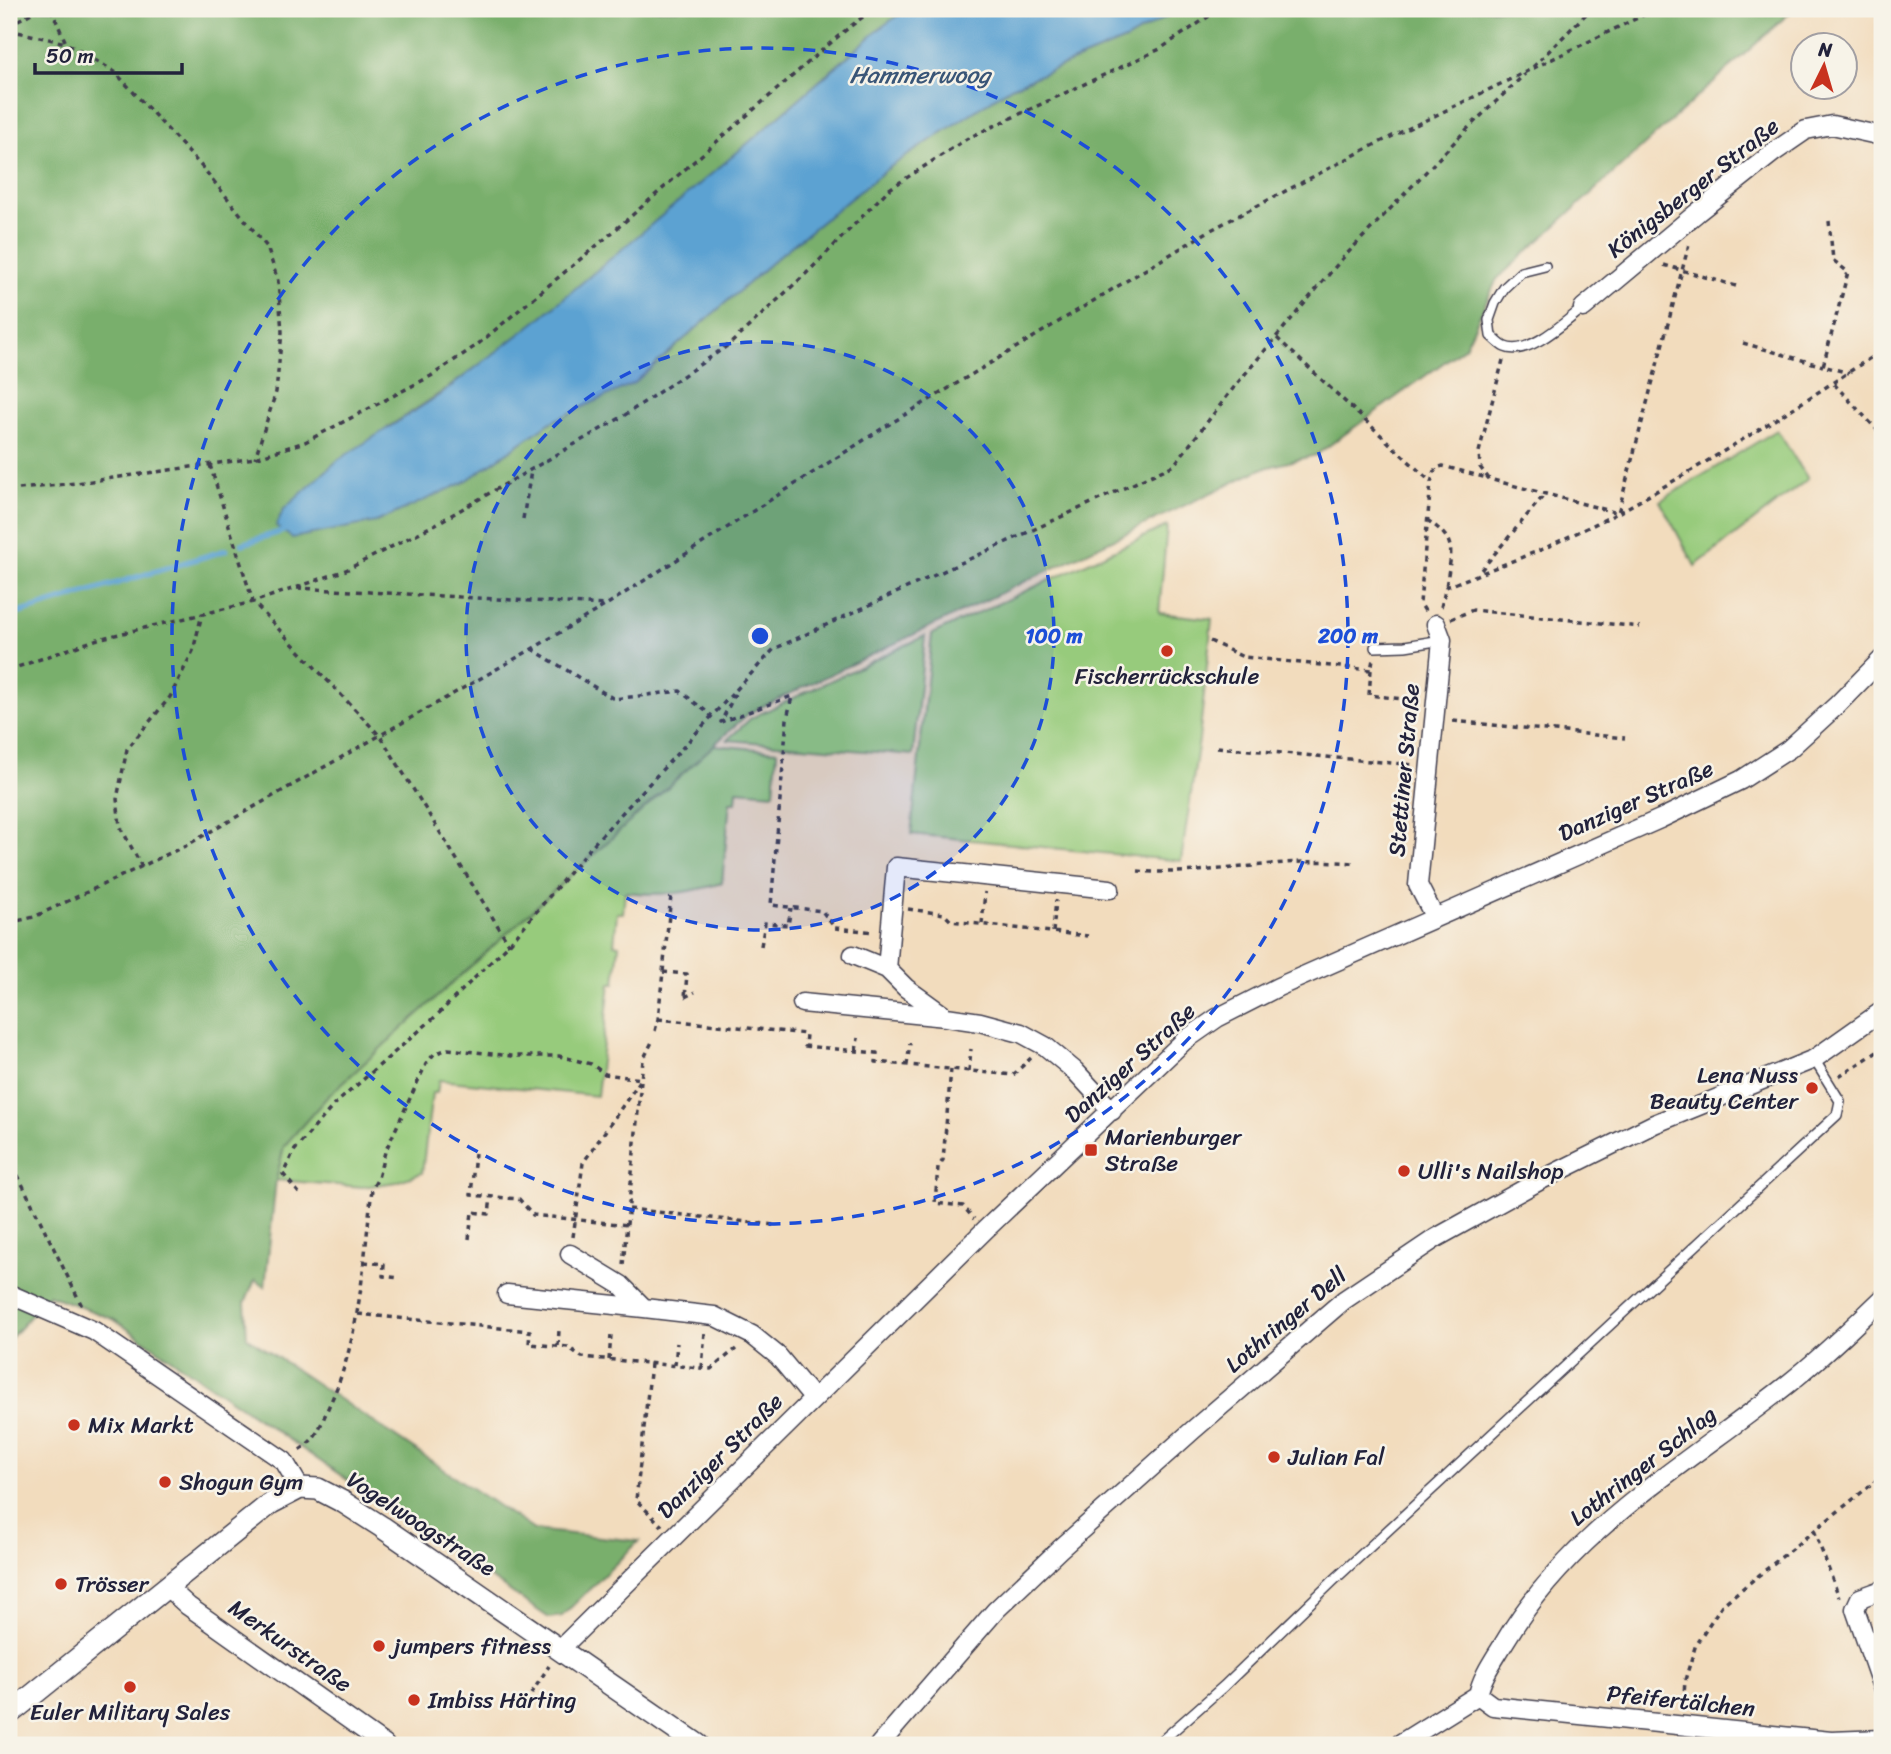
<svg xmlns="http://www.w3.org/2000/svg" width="1891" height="1754" font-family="Sriracha,sans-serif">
<rect width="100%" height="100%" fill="#f7f3e8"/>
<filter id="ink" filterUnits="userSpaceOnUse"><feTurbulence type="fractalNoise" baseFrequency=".0143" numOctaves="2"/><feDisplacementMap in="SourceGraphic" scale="14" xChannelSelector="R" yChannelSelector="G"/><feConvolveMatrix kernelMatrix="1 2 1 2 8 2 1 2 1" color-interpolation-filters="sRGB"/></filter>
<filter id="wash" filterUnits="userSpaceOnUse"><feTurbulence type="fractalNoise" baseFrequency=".00686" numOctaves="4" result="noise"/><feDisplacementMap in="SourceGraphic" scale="28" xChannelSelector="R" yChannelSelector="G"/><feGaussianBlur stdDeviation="1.57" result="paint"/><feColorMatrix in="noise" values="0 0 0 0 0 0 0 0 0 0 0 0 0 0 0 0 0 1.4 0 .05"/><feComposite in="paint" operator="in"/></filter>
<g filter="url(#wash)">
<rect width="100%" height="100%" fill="#f2dcbd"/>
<path fill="#97cb7c" stroke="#5c765c" stroke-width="2" d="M1777,430L1808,479L1695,566L1660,501Z
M1167,526L1159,613L1212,619L1199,740L1181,861L911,834L932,634Z
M925,636L913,755L727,740L751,718Z
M714,745L777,751L774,793L737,790L736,802H730L722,883C684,894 664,896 625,892L623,913H617L614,944L619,945L615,983H610L597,1096L439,1080L437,1093H432L422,1173L396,1182L363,1187L276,1180L284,1146L327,1097Z"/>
<path fill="#79af6c" stroke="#4e6854" stroke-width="2" d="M9,9H908C854,47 805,95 754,138C637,240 520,345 388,427L463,483L551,422L634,383L780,255L887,169L1011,87L1125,40L1180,9H1794L1497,279L1465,347L1316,455L1261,469L749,713L327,1097L284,1146L276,1180L265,1287L255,1280L245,1303L247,1337L534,1530L639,1541L562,1616L549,1618L113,1319L49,1295L9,1340Z"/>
<path fill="#5ca2d2" stroke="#3f6286" stroke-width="2" d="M908,9H1180L1125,40L1011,87L887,169L780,255L634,383L551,422L463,483L376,522L292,538L276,526L283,510L338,460L441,394L534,323L747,144L883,26Z"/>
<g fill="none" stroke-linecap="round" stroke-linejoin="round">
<path stroke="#5ca2d2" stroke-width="6" d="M242,544L283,531
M9,616L226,550"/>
</g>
</g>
<g filter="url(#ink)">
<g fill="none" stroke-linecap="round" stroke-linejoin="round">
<defs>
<path id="service" d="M1545,266L1521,272L1504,288L1495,303L1489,320L1491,336C1495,339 1500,345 1505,347C1528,357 1566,321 1583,308
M1375,647L1405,646L1442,640
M1157,1745L1224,1686L1333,1581L1837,1115L1840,1101L1814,1059"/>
<path id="minor" d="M1583,308L1698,212L1774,152L1806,130L1832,125L1882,136
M1435,918L1418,885L1442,640L1436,624
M853,955L887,969L906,988L946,1017L980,1022L1021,1033L1045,1046L1075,1071L1112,1111
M887,969L896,867L1110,889
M802,1003L946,1017
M570,1254L621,1285L644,1308L714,1316L752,1335L778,1356L813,1398
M9,1294L94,1331L284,1461L300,1488
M507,1294L644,1308
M167,1587L188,1606L385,1745
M1882,1590L1860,1598L1855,1609L1882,1687
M560,1649L985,1230L1184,1041L1217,1018L1278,987L1660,819L1741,780L1789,749L1836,706L1882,659
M1478,1695L1493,1706L1831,1741L1882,1739
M879,1745L996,1610L1060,1549L1193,1430L1344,1300L1436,1238L1539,1181L1654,1124L1814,1059L1882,1011
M1398,1745L1478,1695C1482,1676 1494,1660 1504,1643C1571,1529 1687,1464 1788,1384C1821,1358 1852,1328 1882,1299"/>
<path id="tertiary" d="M9,1714L271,1503L300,1488L318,1489L343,1502L382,1527L698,1745"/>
</defs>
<use href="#service" stroke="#413e4e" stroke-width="12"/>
<use href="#minor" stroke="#413e4e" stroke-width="21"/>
<use href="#tertiary" stroke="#413e4e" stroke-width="24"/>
<path stroke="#413e4e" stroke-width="3.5" stroke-dasharray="5 5" stroke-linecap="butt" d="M51,9L66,43L115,72L203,168L267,247L278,281L282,332L276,392L255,458
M9,25L39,9
M9,30L66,43
M1533,67L1591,9
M1829,221L1833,260L1848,272L1823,366L1849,373
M1664,265L1736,286
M1277,338L1431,482
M1743,343L1823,366
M1503,360L1479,452L1480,467L1489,479L1618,513C1708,462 1796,408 1882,350
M1834,384L1882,435
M210,465L253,602L381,737L509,944
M9,490L77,483L255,458L305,442L431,376L477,345L607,237L842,33L873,9
M523,519L531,471
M1427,520C1459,541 1451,552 1446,587
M1481,570L1545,494
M297,588L604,605
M1441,607L1446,587L1543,549L1618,513L1689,244
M1425,611L1420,603L1431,482L1436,468L1443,466L1487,478
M1451,619L1473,610L1640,627
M1210,641L1243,657L1371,670L1373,659
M532,649L614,699L680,691L712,716
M9,670L98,639L253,602L295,588L346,570L436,524L622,417L730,344L812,268L888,190L968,138L1160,49L1220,9
M1371,670L1369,695L1419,701
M735,694L721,722L792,696L787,719L771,905L822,911L835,928L874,932
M1453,721L1625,738
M1217,747L1414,765
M142,867L120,826L117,799L127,749L170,697L193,651L202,614
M1138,871C1210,877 1281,856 1353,863
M908,909L944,914L951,921L1088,936
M9,923L34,917L187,845L532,649L606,605L883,428L1209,231L1368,148L1656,9
M982,924L985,892
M1053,932L1056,900
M761,946L765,923L788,925L791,908
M663,972L687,974L685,997
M685,997L695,992
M658,1019L806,1034L805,1046L877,1053L876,1062L1013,1075L1031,1058
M655,1031L658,1019L671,896
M856,1051L858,1038
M907,1065L910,1043
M951,1069L943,1160L938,1167L935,1203L963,1206L974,1219
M969,1071L971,1049
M1839,1076L1882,1049
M475,1153L471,1195L519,1199L533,1215L627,1225
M9,1157L82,1306
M299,1193L283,1174L294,1151L334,1105L435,1017L509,944L597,840L774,649L1174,465L1235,386L1341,260L1467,129L1525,74
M629,1209L774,1225
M573,1237L583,1163L640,1081
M469,1239L472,1212L489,1214L491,1197
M364,1262L384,1264L383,1276L399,1278
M623,1265L643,1060L652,1042
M358,1314L530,1331L529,1344L568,1347L582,1357L711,1369L736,1349
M558,1346L559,1330
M609,1360L611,1335
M651,1364L636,1500L662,1526
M675,1365L677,1343
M702,1368L705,1332
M300,1450C319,1436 320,1426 329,1406C361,1338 363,1263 372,1189L378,1178L385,1152L426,1064L434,1054L448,1049L511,1056H559L591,1064L605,1074L641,1079
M1814,1530L1839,1597
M531,1694L549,1666
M1683,1710L1685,1680L1696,1644L1722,1605L1882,1476"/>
<use href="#service" stroke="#fff" stroke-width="9"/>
<use href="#minor" stroke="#fff" stroke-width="18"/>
<use href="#tertiary" stroke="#fff" stroke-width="21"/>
</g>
</g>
<circle cx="760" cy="636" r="294" fill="#1d4ed8" fill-opacity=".12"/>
<g fill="none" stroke="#1d4ed8" stroke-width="3.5" stroke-dasharray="12 9">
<circle cx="760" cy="636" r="294"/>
<circle cx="760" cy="636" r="588"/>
</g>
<g fill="#c8321e" stroke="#f7f3e8" stroke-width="2.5">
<circle cx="1167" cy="651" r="7"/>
<circle cx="1812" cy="1088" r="7"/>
<rect x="1084" y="1143" width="14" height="14" rx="3.5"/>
<circle cx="1404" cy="1171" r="7"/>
<circle cx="74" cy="1425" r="7"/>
<circle cx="1274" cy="1457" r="7"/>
<circle cx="165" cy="1482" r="7"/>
<circle cx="61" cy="1584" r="7"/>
<circle cx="379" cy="1646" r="7"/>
<circle cx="130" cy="1687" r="7"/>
<circle cx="414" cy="1700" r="7"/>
</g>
<g text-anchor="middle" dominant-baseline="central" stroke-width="5" stroke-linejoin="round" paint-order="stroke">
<g font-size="23" fill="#22223b" stroke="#f7f3e8">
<text transform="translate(1693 188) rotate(-38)">Königsberger Straße</text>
<text transform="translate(1404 770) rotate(-85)">Stettiner Straße</text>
<text transform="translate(1636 801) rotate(-24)">Danziger Straße</text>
<text transform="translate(1130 1063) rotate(-42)">Danziger Straße</text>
<text transform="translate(1286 1320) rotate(-40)">Lothringer Dell</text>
<text transform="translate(720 1456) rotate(-45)">Danziger Straße</text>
<text transform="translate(1643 1466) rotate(-38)">Lothringer Schlag</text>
<text transform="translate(421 1524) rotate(33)">Vogelwoogstraße</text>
<text transform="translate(290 1646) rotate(35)">Merkurstraße</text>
<text transform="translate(1681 1701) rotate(6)">Pfeifertälchen</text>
</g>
<g font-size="23" fill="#22223b" stroke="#f7f3e8" text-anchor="start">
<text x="1167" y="676" text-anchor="middle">Fischerrückschule</text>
<text x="1798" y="1075" text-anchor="end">Lena Nuss<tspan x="1798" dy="26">Beauty Center</tspan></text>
<text x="1105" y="1137">Marienburger<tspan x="1105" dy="26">Straße</tspan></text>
<text x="1418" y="1171">Ulli's Nailshop</text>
<text x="88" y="1425">Mix Markt</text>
<text x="1288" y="1457">Julian Fal</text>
<text x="179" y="1482">Shogun Gym</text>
<text x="75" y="1584">Trösser</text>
<text x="393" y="1646">jumpers fitness</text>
<text x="428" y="1700">Imbiss Härting</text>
<text x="130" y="1712" text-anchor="middle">Euler Military Sales</text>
</g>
<g font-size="24" font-style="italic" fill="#395577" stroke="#f7f3e8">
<text x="920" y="75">Hammerwoog</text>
</g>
</g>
<circle cx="760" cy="636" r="10" fill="#1d4ed8" stroke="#f7f3e8" stroke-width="3.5"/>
<g font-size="21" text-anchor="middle" font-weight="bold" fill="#1d4ed8" stroke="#f7f3e8" stroke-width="5" stroke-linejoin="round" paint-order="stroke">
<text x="1054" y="643">100 m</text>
<text x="1348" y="643">200 m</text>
</g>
<rect width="1891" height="1754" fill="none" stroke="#f7f3e8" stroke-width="35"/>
<g transform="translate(1824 66) rotate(5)"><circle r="33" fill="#f7f3e8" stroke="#a29fa3" stroke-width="2"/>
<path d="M0-5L12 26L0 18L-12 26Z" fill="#c8321e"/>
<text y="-10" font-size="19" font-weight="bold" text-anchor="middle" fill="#22223b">N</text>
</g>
<path d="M35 63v10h147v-10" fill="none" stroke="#22223b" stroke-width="3.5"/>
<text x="46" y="63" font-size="21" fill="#22223b" stroke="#f7f3e8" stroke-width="5" paint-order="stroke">50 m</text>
</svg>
